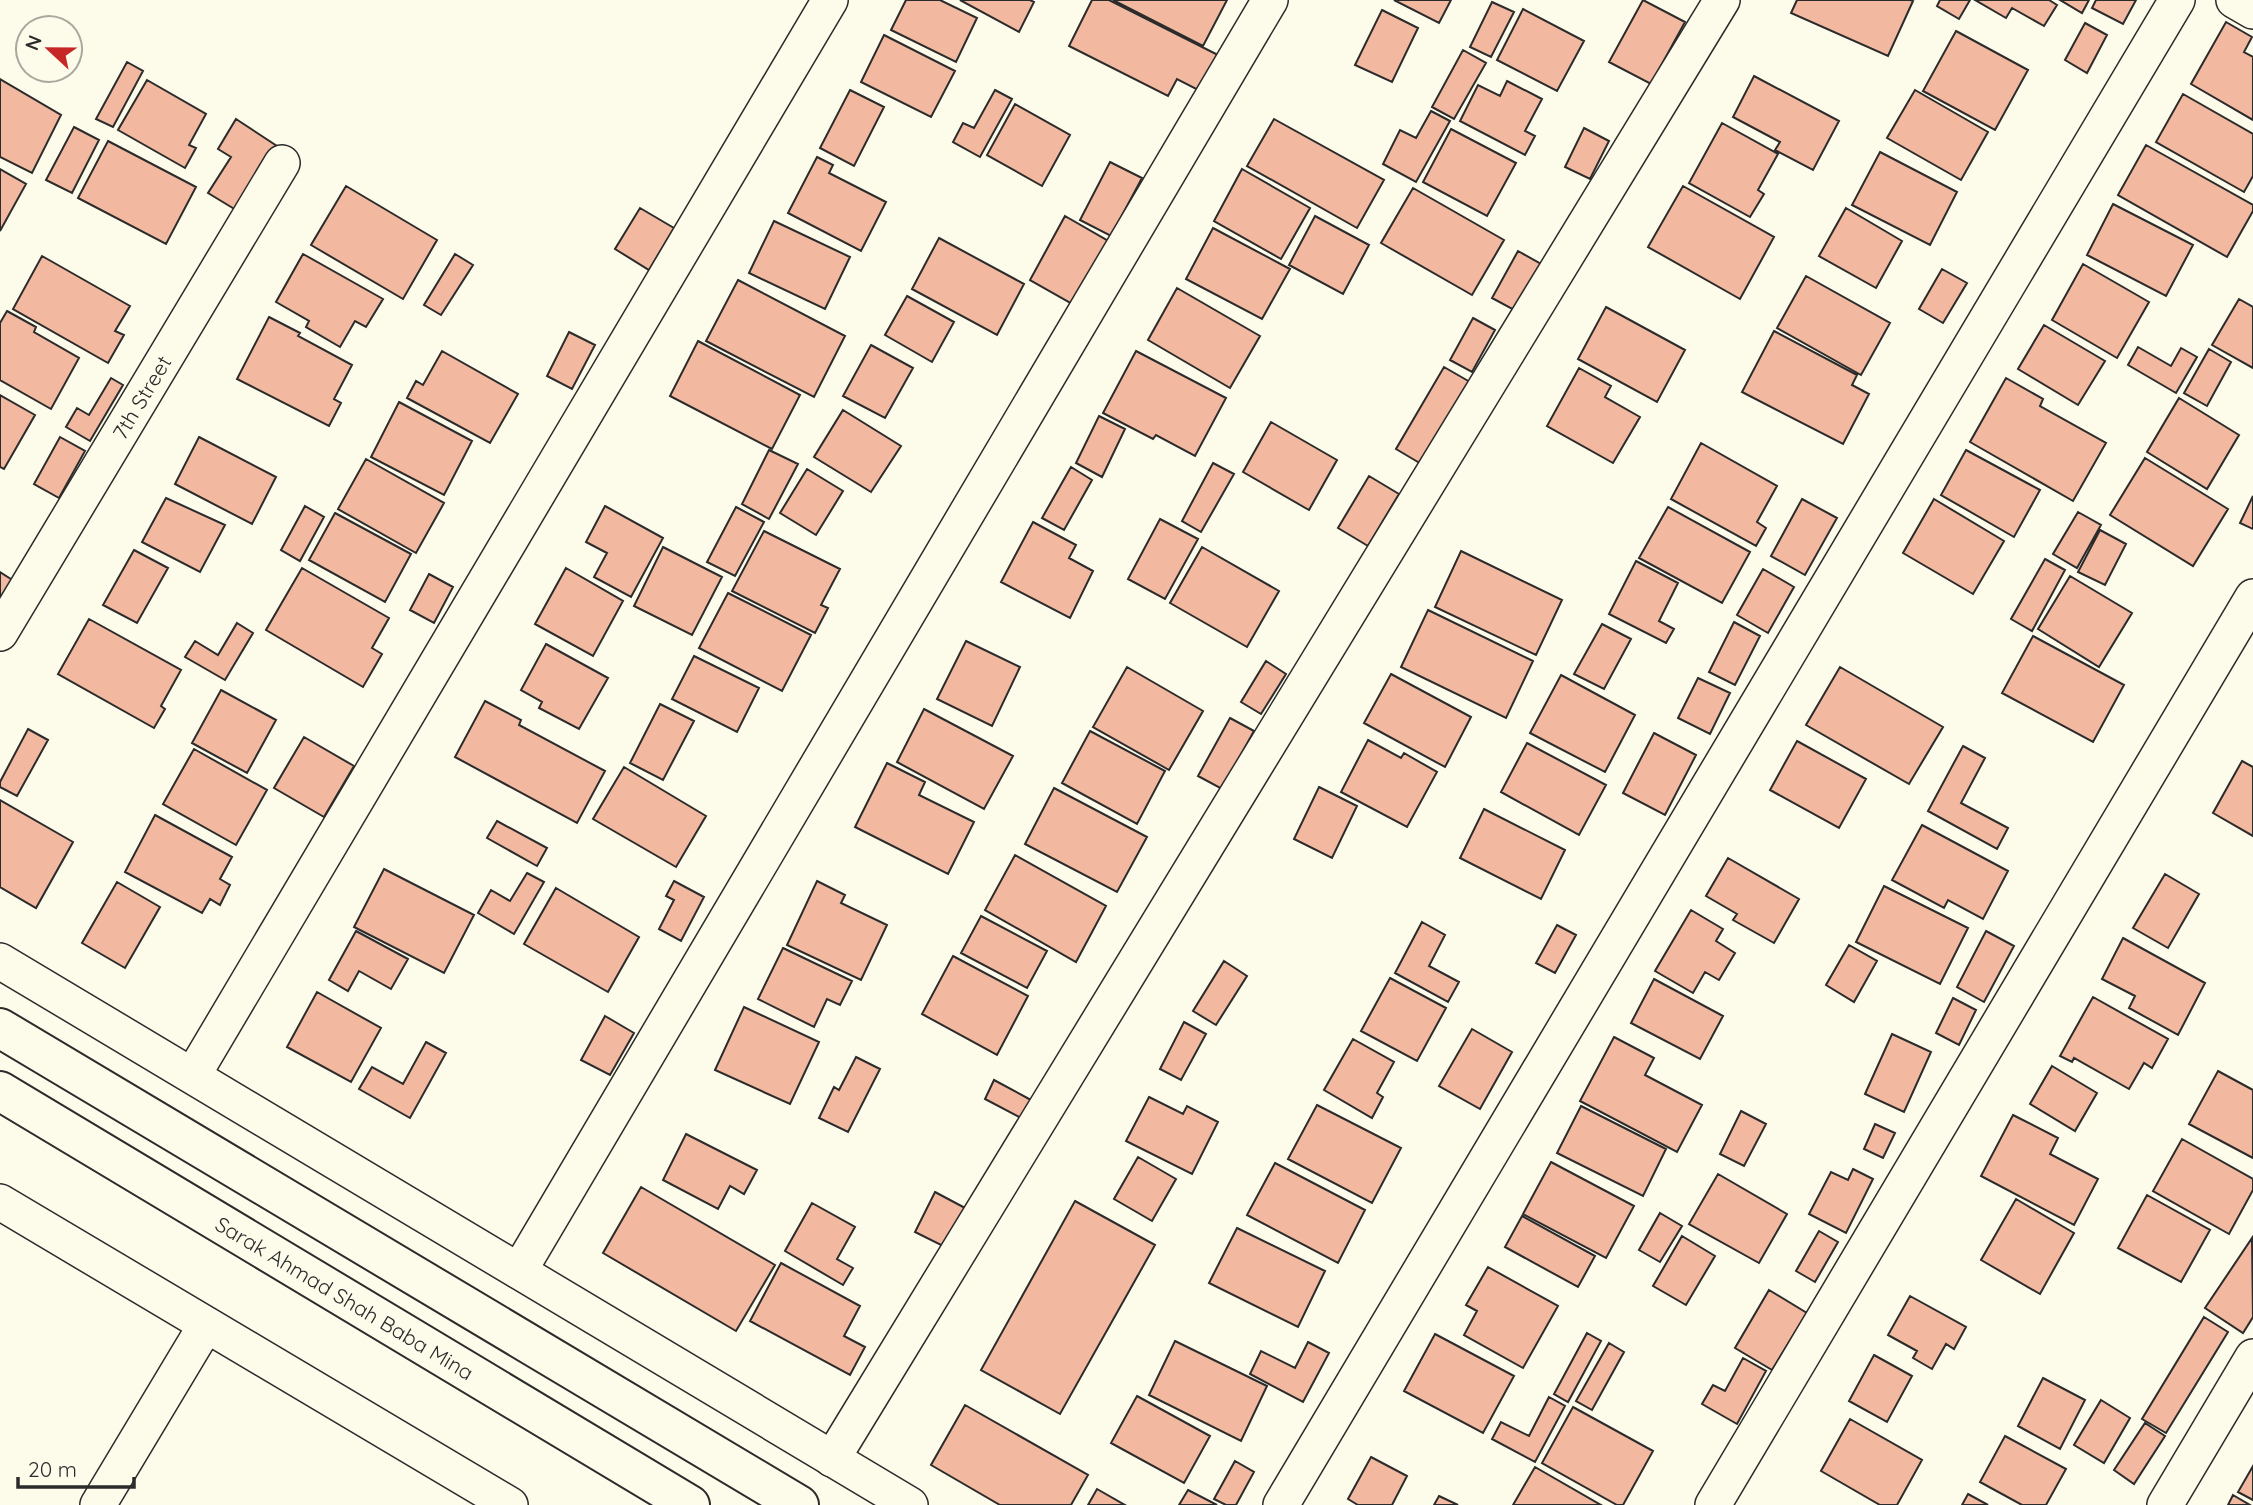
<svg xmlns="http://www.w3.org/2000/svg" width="2253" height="1505" font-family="Quicksand,sans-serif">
<rect width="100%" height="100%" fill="#fdfbea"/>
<path fill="#f2b8a0" stroke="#2b2b2b" stroke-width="2" d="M906,0H940L977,18L956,62L891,30Z
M960,0H1030L1034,2L1019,32Z
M1092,0H1109L1220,56L1202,92L1177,79L1168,96L1069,46Z
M1113,0H1227L1203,46Z
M1394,0H1451L1439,23Z
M1643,0L1685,22L1651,84L1609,62Z
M1797,0H1910L1913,1L1888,56L1791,13Z
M1940,0H1970L1959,19L1937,6Z
M1975,0H2049L2057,5L2044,26L2012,8L2006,18Z
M2060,0H2089L2082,13Z
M2096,0H2136L2123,24L2092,8Z
M1492,2L1514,12L1491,57L1470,47Z
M1523,9L1584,41L1557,91L1497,60Z
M1382,10L1418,28L1392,82L1355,65Z
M2226,22L2252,37L2244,52L2253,57V120L2191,84Z
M2085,23L2107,35L2087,73L2065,60Z
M1956,31L2028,70L1995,130L1923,91Z
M884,35L955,71L931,117L861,82Z
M1463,50L1486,63L1454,119L1432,107Z
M127,62L143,71L113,127L96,119Z
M1754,76L1839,121L1813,170L1775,150L1780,142L1733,117Z
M0,79L61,115L32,173L0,157Z
M147,80L206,114L189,145L196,148L185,168L118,130Z
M1507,81L1542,99L1525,131L1535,136L1525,155L1460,121L1478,85L1500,96Z
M850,90L884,107L854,166L820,148Z
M995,90L1012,99L980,157L953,142L963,123L974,128Z
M1915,90L1988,132L1961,180L1887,138Z
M2183,94L2253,134V176L2244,192L2156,142Z
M1015,104L1070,135L1042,186L987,155Z
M1431,111L1450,121L1416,182L1383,164L1400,130L1416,138Z
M236,119L277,146L236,210L208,193L231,157L218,149Z
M1274,119L1384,180L1357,228L1247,166Z
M1722,123L1778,154L1758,190L1764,194L1750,217L1689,183Z
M74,127L99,140L72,193L46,180Z
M1584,128L1609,141L1590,179L1565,167Z
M1451,129L1516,163L1487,216L1423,182Z
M108,141L196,187L166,244L78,198Z
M2146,145L2253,205V211L2227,257L2118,195Z
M1880,152L1957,192L1930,245L1852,205Z
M817,157L833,165L829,173L886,202L861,251L788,213Z
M1110,162L1142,178L1111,236L1080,220Z
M0,169L26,184L0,231Z
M1242,169L1310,208L1281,259L1214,221Z
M346,186L437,240L403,299L311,245Z
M1683,186L1774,237L1740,299L1648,247Z
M1413,188L1504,240L1472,295L1381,243Z
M2113,204L2193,245L2166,296L2087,255Z
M640,208L674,228L649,270L615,249Z
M1846,208L1902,241L1876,288L1819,256Z
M1065,216L1110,242L1076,306L1030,280Z
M1315,216L1369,245L1343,294L1289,265Z
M774,221L850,257L825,309L749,273Z
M1213,228L1290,269L1262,319L1186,279Z
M939,238L1024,284L997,335L912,289Z
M1518,251L1541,264L1516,311L1492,298Z
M303,254L383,299L366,327L355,321L340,347L306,327L309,321L276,302Z
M455,254L473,265L441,315L424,305Z
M42,256L130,306L115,331L124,335L108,363L13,309Z
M2083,264L2149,302L2117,358L2052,320Z
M1942,269L1967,283L1943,323L1919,309Z
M1806,276L1890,323L1861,375L1777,328Z
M738,280L845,336L814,397L706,341Z
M1177,288L1260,336L1230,388L1148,340Z
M907,296L954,322L932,362L885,335Z
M2239,299L2253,307V368L2212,345Z
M1606,307L1685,350L1657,402L1578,359Z
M7,311L36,327L34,332L79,358L51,409L0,380V323Z
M269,317L300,333L298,336L352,365L334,399L341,403L329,426L237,379Z
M1473,318L1495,330L1472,372L1450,360Z
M2044,325L2105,361L2078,405L2018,369Z
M1774,331L1857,375L1852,385L1869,394L1843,444L1742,392Z
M569,332L595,345L572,389L547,376Z
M698,341L800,395L772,449L670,396Z
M871,345L913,368L885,418L843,396Z
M2138,347L2171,366L2181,348L2197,357L2176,393L2128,365Z
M2209,349L2231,362L2207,406L2184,393Z
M442,351L518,394L490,443L407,398L416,381L423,385Z
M1136,351L1226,398L1195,456L1156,435L1153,439L1103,413Z
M1444,367L1477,386L1428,468L1396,449Z
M1579,368L1611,386L1605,397L1640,417L1613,463L1547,426Z
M111,378L123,385L90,441L66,427L77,408L89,415Z
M2006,378L2043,399L2040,406L2106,443L2073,501L1970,442Z
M0,395L35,415L4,469L0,467Z
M2179,398L2239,435L2207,489L2147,452Z
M399,402L472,441L444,495L371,457Z
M843,410L901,446L871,492L814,457Z
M1099,416L1125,429L1102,477L1076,463Z
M1271,422L1337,460L1309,510L1243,472Z
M60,437L85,451L59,498L34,484Z
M199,437L276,477L252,524L175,484Z
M1701,443L1777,486L1757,522L1766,528L1756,546L1671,499Z
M769,450L798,464L769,519L742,504Z
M1966,450L2040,490L2014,537L1941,495Z
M2145,458L2228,509L2193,566L2110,515Z
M366,459L444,503L416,553L338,509Z
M1213,463L1234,474L1201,532L1182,521Z
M1071,467L1092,480L1064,530L1042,518Z
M807,469L843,491L816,535L780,513Z
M1369,476L1399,494L1368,546L1338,528Z
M2253,496V529L2240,523Z
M166,498L225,525L200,572L142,542Z
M1802,499L1837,518L1805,575L1771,556Z
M1934,499L2004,541L1973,594L1903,553Z
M305,506L324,517L300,561L281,550Z
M605,506L663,538L631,597L594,577L607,553L586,542Z
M736,507L764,522L735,576L707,562Z
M1668,507L1750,552L1722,603L1639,558Z
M2078,512L2101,525L2077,568L2053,554Z
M335,513L411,554L385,602L309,560Z
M1160,519L1198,539L1165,599L1128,579Z
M1033,522L1076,545L1069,558L1093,571L1070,618L1001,582Z
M2100,530L2126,544L2105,585L2078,572Z
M764,531L840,569L821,605L828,608L815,633L732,591Z
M663,547L722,577L692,635L634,606Z
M1202,547L1279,591L1247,647L1170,603Z
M134,550L168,568L137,623L103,605Z
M1461,551L1562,600L1536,655L1435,607Z
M2045,559L2065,570L2032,631L2011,619Z
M1636,561L1678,583L1659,621L1674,629L1666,643L1609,614Z
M302,568L389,618L372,648L382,654L363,687L266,630Z
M566,568L623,601L593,656L535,624Z
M1763,569L1794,587L1768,633L1737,615Z
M0,572L14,581L0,605Z
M429,574L453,587L434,623L410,610Z
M2070,576L2132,613L2099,667L2038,629Z
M728,593L811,635L782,691L699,648Z
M1428,610L1533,661L1506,718L1401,667Z
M89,619L181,670L161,706L165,709L154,728L58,674Z
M1734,622L1760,636L1735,685L1709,672Z
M237,623L253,633L225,680L185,657L195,641L218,655Z
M1602,624L1631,639L1604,689L1574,674Z
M2033,636L2124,685L2093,742L2002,693Z
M966,641L1020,667L992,726L937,699Z
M546,644L608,678L579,729L539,708L542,702L521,690Z
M694,656L759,688L737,732L672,699Z
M1266,661L1286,674L1261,714L1241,702Z
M1127,667L1203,711L1169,770L1093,727Z
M1840,667L1943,727L1909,784L1806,725Z
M1391,674L1471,717L1445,767L1364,723Z
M1561,675L1635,715L1605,772L1530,733Z
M1698,678L1730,693L1710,734L1678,718Z
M221,690L276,720L247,773L192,743Z
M485,701L521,720L519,725L605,771L577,823L455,757Z
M660,704L694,721L663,780L630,763Z
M924,709L1013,756L984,809L897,762Z
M1230,718L1254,731L1222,789L1198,776Z
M28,729L48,740L17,796L0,787V782Z
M1090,731L1165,771L1137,824L1062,783Z
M1654,733L1696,755L1665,815L1623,793Z
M304,737L354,766L324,817L274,788Z
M1368,740L1401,758L1404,753L1437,772L1407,827L1341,792Z
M1797,741L1866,779L1839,828L1770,790Z
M1527,743L1606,785L1579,835L1501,792Z
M1963,746L1985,758L1961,803L2008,828L1997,849L1928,811Z
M194,749L267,790L236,845L163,804Z
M2242,761L2253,767V836L2213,813Z
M887,763L925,782L919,795L974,822L948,874L855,827Z
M624,767L706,816L676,867L593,819Z
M1319,787L1357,806L1332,858L1294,839Z
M1054,788L1147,837L1117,892L1025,844Z
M0,800L73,842L36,908L0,887Z
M1484,809L1565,850L1541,899L1460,858Z
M155,815L232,857L220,879L230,885L220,905L210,899L202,913L125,872Z
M497,821L547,848L537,866L487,838Z
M1922,825L2008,871L1983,919L1948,900L1944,908L1892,880Z
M1015,855L1106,906L1076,962L985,910Z
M1728,858L1799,899L1774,943L1733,920L1737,914L1706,896Z
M384,869L474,915L444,973L354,927Z
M527,873L544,882L514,934L478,913L491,890L510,901Z
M2165,874L2199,894L2168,948L2133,928Z
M674,881L704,897L681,941L659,929L674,900L666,896Z
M817,881L845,895L841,903L887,925L861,980L787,945Z
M117,882L160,907L125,968L82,943Z
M1884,886L1968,928L1940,984L1856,942Z
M556,888L639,937L608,992L524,944Z
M1691,910L1723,929L1716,941L1735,953L1719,980L1705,972L1693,993L1655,971Z
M981,916L1047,951L1027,988L961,953Z
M1422,922L1445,935L1429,966L1459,982L1448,1002L1395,973Z
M1557,925L1576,935L1555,973L1536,963Z
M356,931L408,959L391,989L359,971L348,991L329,980Z
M1986,931L2014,946L1984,1002L1957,987Z
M2123,938L2205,983L2178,1035L2129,1008L2135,996L2102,979Z
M1849,945L1877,961L1854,1002L1826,985Z
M783,948L852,981L840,1005L827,999L814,1027L758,999Z
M953,956L1028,996L997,1055L922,1014Z
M1224,961L1247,976L1216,1025L1193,1011Z
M1390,978L1446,1008L1417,1061L1361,1031Z
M1654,979L1723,1016L1700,1059L1631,1023Z
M317,992L381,1028L351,1082L287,1047Z
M2093,997L2168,1039L2152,1068L2144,1063L2129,1089L2074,1058L2072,1062L2060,1056Z
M1953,998L1976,1010L1959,1045L1936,1033Z
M744,1007L819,1042L790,1104L715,1070Z
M605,1016L634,1033L610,1075L581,1060Z
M1184,1022L1206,1034L1181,1080L1160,1069Z
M1472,1029L1512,1052L1480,1109L1439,1086Z
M1892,1034L1931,1052L1904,1112L1865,1094Z
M1614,1037L1654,1058L1645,1075L1702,1105L1677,1152L1580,1101Z
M1353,1039L1394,1062L1377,1093L1383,1097L1372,1118L1324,1090Z
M426,1042L446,1053L410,1118L359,1089L372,1067L403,1084Z
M856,1057L880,1069L848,1132L819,1118L834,1087L839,1090Z
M2052,1066L2097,1093L2075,1131L2030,1104Z
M2218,1071L2253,1090V1158L2189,1124Z
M994,1080L1031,1100L1021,1118L985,1099Z
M1149,1097L1183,1114L1187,1106L1218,1122L1192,1174L1126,1141Z
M1317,1105L1401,1148L1372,1203L1288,1159Z
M1581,1106L1666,1149L1643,1196L1557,1153Z
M1741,1111L1766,1124L1744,1166L1720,1154Z
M2013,1115L2058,1138L2050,1154L2098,1179L2074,1225L1981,1176Z
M1875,1124L1895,1133L1883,1158L1864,1149Z
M686,1134L757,1170L744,1194L730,1186L718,1209L663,1180Z
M2182,1139L2253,1179V1190L2229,1234L2153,1191Z
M1138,1157L1176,1179L1152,1221L1114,1199Z
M1551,1162L1634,1206L1606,1258L1523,1214Z
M1275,1163L1365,1210L1338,1263L1247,1215Z
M1853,1169L1873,1179L1846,1233L1809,1214L1831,1172L1848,1180Z
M1718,1174L1787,1214L1759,1263L1689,1224Z
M641,1187L775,1265L736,1331L603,1253Z
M935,1192L967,1209L947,1248L915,1232Z
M2147,1195L2210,1230L2181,1282L2118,1248Z
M2016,1199L2074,1233L2040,1294L1981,1260Z
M1075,1201L1155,1245L1060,1414L981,1370Z
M812,1203L855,1227L837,1259L853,1268L843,1285L785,1251Z
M1660,1213L1682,1226L1660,1262L1639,1250Z
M1522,1216L1595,1256L1578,1287L1505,1247Z
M1237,1228L1325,1271L1298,1327L1209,1283Z
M1819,1231L1838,1242L1815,1282L1796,1271Z
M1682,1236L1715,1256L1686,1305L1653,1286Z
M2252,1238L2253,1317L2243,1333L2205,1308Z
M781,1263L860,1306L844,1336L865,1347L850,1375L750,1321Z
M1488,1267L1558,1306L1523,1368L1464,1335L1477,1311L1466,1305Z
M1769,1290L1807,1313L1772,1370L1735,1348Z
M1910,1296L1966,1327L1954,1349L1946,1344L1932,1369L1913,1358L1917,1351L1888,1335Z
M2204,1317L2228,1332L2166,1433L2142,1419Z
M1587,1333L1601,1341L1568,1402L1554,1394Z
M1435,1334L1514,1376L1483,1433L1404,1391Z
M1175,1341L1267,1386L1241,1441L1149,1395Z
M1308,1342L1329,1353L1303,1402L1250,1374L1261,1351L1295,1368Z
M1609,1343L1624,1352L1592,1410L1576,1401Z
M1874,1355L1912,1376L1887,1422L1849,1401Z
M1743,1358L1766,1371L1737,1424L1702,1404L1713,1385L1725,1391Z
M2043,1378L2085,1400L2060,1449L2018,1426Z
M1137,1396L1210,1436L1184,1483L1111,1443Z
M1549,1397L1565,1406L1535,1462L1492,1439L1501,1422L1529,1436Z
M2101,1400L2130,1418L2104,1463L2074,1445Z
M965,1405L1088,1475L1071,1505H1000L931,1465Z
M1573,1407L1653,1451L1623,1505H1617L1542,1463Z
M1850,1419L1922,1460L1897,1505H1880L1821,1471Z
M2145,1423L2165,1436L2134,1484L2114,1470Z
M2005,1436L2066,1469L2046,1505H2022L1980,1482Z
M1371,1457L1407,1476L1392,1505H1358L1348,1499Z
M1235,1461L1254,1472L1236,1505H1226L1214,1499Z
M2253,1466V1500L2238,1492Z
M1535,1467L1601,1505H1513Z
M1097,1489L1125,1505H1088Z
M1188,1490L1217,1505H1179Z
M1968,1494L1988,1505H1962Z
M2233,1495L2250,1505H2228Z
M1439,1496L1458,1505H1434Z"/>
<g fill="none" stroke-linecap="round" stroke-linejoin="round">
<defs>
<g id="street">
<path d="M2234,0L2253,11"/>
<path id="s1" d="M0,633L282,163"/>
<path d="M0,961L910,1505"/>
<path d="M193,1075L830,0"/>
<path d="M0,1202L510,1505"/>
<path d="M519,1271L1270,0"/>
<path d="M832,1459L1722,0"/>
<path d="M98,1505L206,1325"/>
<path d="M1281,1505L2177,0"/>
<path d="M1713,1505L2253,597"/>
<path d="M2165,1505L2253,1357"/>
</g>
<g id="highway">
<path d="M0,1028L799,1505"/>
<path id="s2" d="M0,1091L690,1505"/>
</g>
</defs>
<use href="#street" stroke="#2b2b2b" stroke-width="38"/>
<use href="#highway" stroke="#2b2b2b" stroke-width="42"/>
<use href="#street" stroke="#fdfbea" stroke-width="35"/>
<use href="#highway" stroke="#fdfbea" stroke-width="38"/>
</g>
<g text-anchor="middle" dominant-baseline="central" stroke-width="5" stroke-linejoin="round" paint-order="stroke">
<g font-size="21" fill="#2b2b2b" stroke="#fdfbea">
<text stroke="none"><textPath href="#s1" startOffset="275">7th Street</textPath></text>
<text stroke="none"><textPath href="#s2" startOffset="402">Sarak Ahmad Shah Baba Mina</textPath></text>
</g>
</g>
<g transform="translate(49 49) rotate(292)"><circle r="33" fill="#fdfbea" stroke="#a9a89e" stroke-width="2"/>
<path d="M0-5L12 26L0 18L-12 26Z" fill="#c62828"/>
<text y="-10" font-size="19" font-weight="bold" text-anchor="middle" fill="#2b2b2b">N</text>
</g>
<path d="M18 1477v10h116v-10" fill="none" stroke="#2b2b2b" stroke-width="3.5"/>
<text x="28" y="1477" font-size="21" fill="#2b2b2b" stroke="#fdfbea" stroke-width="5" paint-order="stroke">20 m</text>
</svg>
